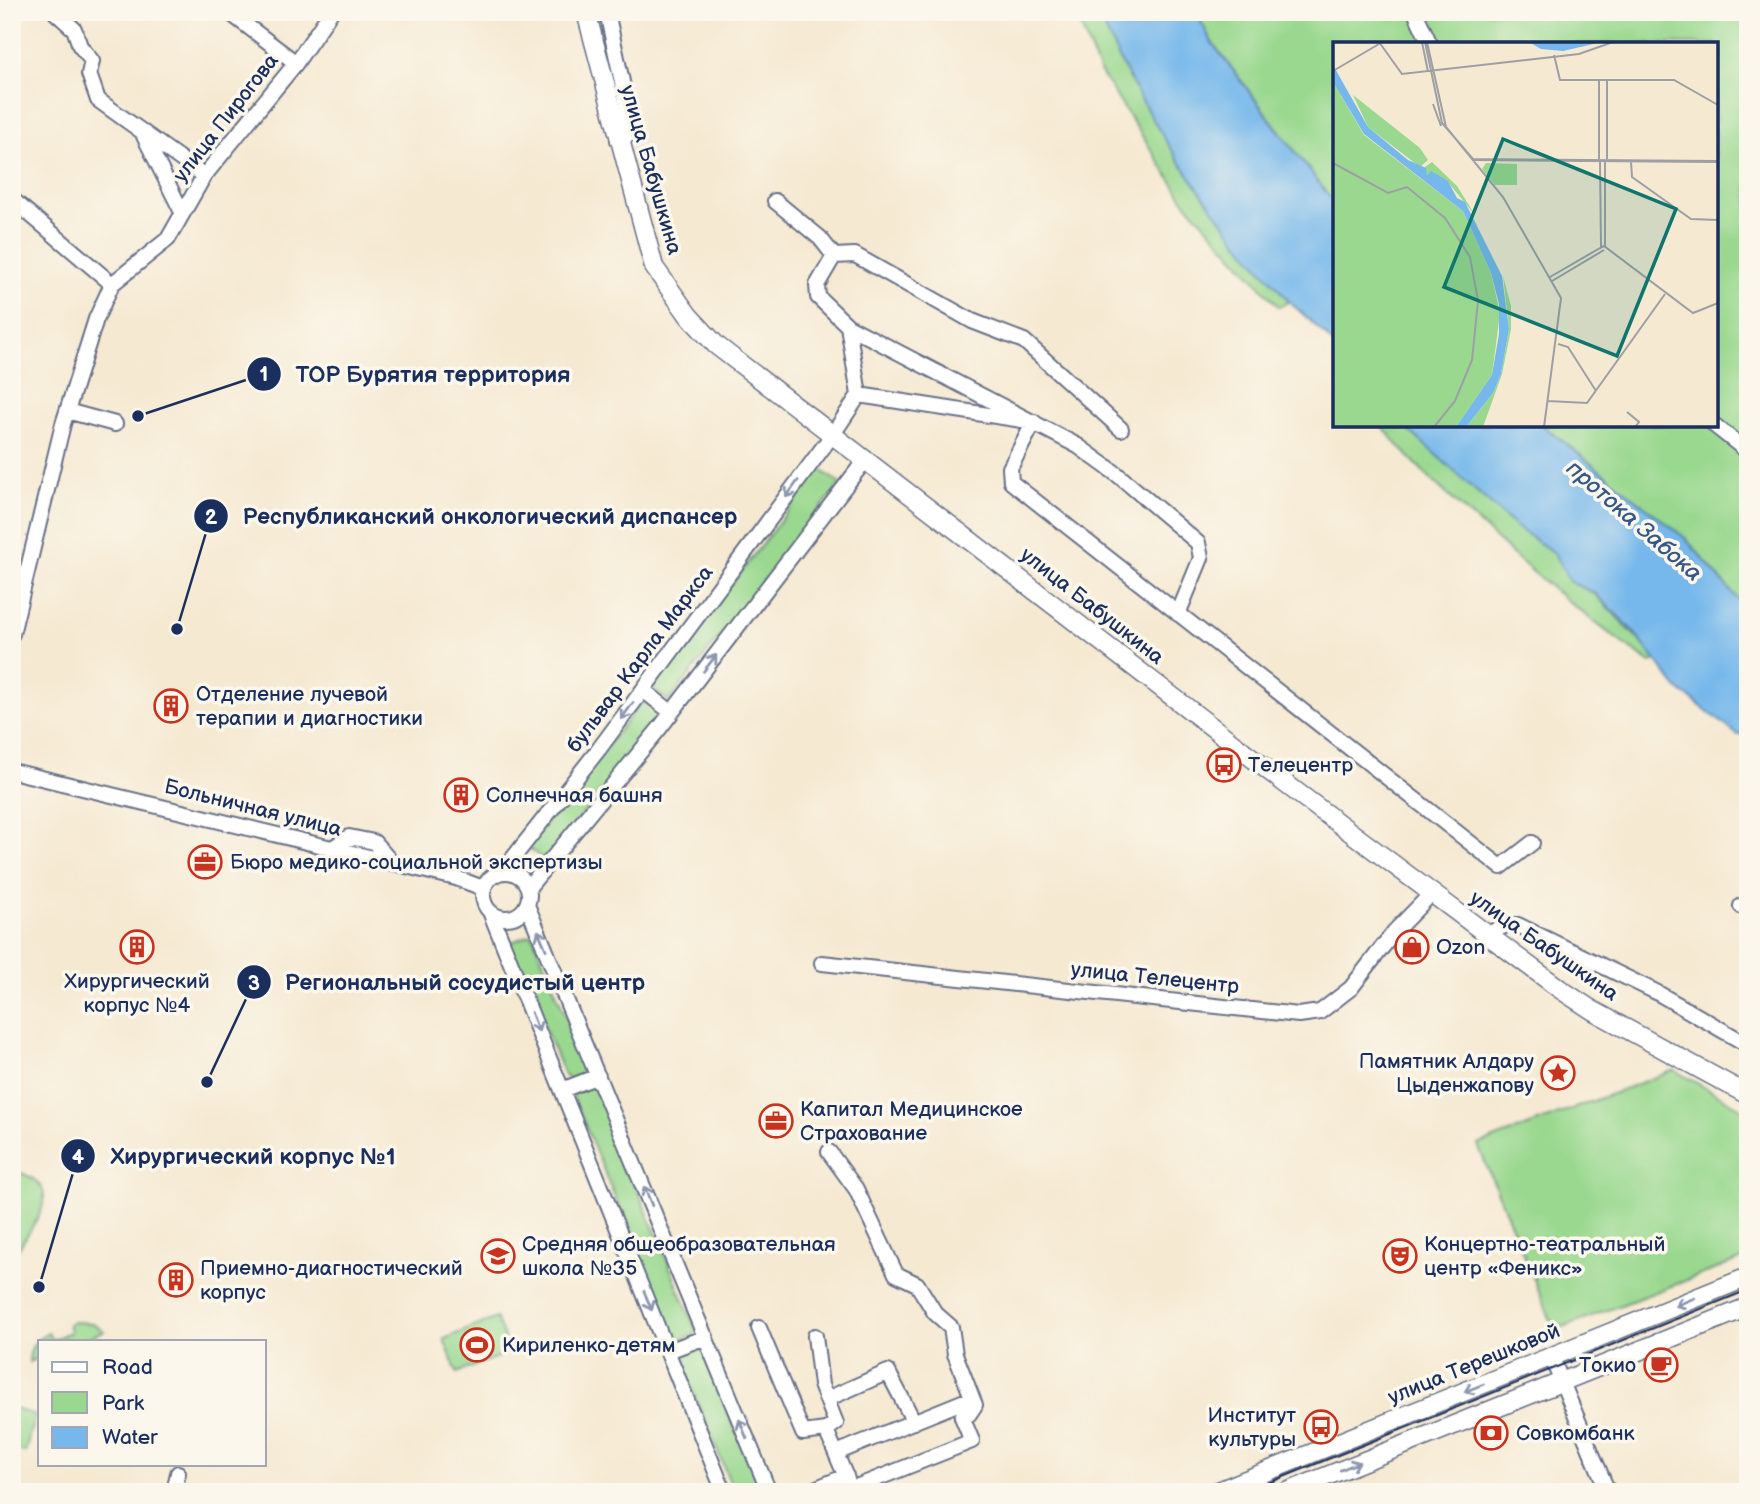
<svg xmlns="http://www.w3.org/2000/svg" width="1760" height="1504" font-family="'Balsamiq Sans',sans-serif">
<rect width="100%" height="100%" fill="#fbf7ec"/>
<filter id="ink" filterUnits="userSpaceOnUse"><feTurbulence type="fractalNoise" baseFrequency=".0143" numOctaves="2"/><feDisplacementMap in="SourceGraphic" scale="14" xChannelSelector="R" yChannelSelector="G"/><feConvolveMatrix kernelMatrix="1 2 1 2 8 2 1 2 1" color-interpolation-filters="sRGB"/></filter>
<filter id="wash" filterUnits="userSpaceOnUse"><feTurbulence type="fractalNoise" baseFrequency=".00686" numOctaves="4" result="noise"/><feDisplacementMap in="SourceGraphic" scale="28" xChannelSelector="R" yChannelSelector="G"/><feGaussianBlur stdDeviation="1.57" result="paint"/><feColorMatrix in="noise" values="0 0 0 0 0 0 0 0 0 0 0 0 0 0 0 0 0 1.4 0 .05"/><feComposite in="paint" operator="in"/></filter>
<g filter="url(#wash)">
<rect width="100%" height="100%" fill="#f5e9d2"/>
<path fill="#99d88e" stroke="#5a8476" stroke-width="2" d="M1075,12H1098C1143,121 1216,211 1290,301L1279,307L1186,203L1099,70Z
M1196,12H1748V611L1685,538L1542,425H1716V44H1335V204L1212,42Z
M1381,425H1403L1515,526L1554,553L1570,582L1594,593L1657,659L1651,663C1587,620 1532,573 1476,521C1442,490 1409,460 1381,425Z
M820,469L840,484L669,701L654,690V685Z
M643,700L660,711V716L546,861L527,847Z
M532,934L588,1071L570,1079L565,1077L509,943Z
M1674,1070L1748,1112V1257L1555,1330L1478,1145Z
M594,1085L696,1330V1334L675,1342L573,1096L575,1092Z
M12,1170C67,1185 39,1215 19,1248L12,1244Z
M496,1318L510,1352L457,1373L444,1339Z
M74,1322L93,1323L104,1331L78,1341H40V1357L29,1362C29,1347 36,1339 48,1333L52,1340L70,1332L68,1324Z
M700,1346L702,1347L761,1492H734L679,1356Z
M12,1408L35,1415L25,1452L12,1449Z"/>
<path fill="#76b8eb" stroke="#4874a4" stroke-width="2" d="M1098,12H1196L1212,43L1335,204V346C1321,329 1304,316 1289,301C1213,216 1142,118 1098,12Z
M1403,425H1542L1685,538L1748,611V735H1738L1676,687L1633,631L1595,593L1570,582L1554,553L1515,526Z"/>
</g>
<g filter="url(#ink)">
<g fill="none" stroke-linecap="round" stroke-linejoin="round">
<defs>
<path id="minor" d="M55,12L74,29L80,46L92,61L89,74L98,100L204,176
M229,12L296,63
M607,12L633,133L618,140
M1415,12L1430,44
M144,136L182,212
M12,199L112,284
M775,201L820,238L834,256
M848,326L1078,446L1118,475L1198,543L1201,558L1178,614
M859,395L1034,422L1010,468L1011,482L1501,867L1532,843
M67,411L115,424
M1714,425L1748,452
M12,634L63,424L96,319L112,284L168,239L204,176L296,63L331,12
M643,690L671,712
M12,771L456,878L483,888
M331,849L349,837L374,842L392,863
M483 895a23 23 0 1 1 46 0a23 23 0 1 1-46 0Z
M502,872L599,749L833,434L859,395L848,326L818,297L817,285L834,256L855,255L972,321L1024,341L1121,429
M528,888L659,729L866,459
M527,905L769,1492
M1741,906L1748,910
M491,914L724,1492
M1488,934L1506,925H1518L1656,992L1748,1045
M822,963L1299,1015L1320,1012L1351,988L1394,932L1431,894
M562,1090L598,1076
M759,1328L803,1433L826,1430L836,1423L821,1385L815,1336
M668,1351L706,1337
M1551,1356L1608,1492
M827,1399L888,1372L914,1422
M826,1430L851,1489L972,1441L962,1417L969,1414L975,1405L955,1354L951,1327L935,1313L917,1284L896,1274L856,1189L829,1152
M836,1453L972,1398
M174,1492L178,1473
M807,1492L846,1476"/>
<path id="major" d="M586,12L654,267L689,316L716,345L1286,784L1560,989L1592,1010L1748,1095
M1216,1492L1748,1277
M1287,1492L1748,1307"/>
</defs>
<use href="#minor" stroke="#677087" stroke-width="18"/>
<use href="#major" stroke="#677087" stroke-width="21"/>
<use href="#minor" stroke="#fff" stroke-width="14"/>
<use href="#major" stroke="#fff" stroke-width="18"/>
<path stroke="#1b2f5e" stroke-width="2" d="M1246,1492L1748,1290"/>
</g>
<defs><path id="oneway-shaft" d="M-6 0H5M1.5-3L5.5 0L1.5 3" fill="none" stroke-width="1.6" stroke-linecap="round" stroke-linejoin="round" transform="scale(1.75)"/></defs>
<g stroke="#8d97ae">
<use href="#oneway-shaft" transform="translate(792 489) rotate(126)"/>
<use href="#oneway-shaft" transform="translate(710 663) rotate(-52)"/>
<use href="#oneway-shaft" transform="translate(627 711) rotate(126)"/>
<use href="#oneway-shaft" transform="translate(542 940) rotate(-113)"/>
<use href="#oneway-shaft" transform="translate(535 1022) rotate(68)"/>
<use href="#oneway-shaft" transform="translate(648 1196) rotate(-112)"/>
<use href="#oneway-shaft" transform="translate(648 1301) rotate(68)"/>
<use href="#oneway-shaft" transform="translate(1685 1302) rotate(158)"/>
<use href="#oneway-shaft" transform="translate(1474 1388) rotate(158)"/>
<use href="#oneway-shaft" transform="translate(743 1429) rotate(-112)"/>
<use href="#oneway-shaft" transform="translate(1350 1466) rotate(-22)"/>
</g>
</g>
<defs>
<symbol id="building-ring" viewBox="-11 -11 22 22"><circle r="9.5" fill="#fbf7ec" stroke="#c8321e" stroke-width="1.5"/><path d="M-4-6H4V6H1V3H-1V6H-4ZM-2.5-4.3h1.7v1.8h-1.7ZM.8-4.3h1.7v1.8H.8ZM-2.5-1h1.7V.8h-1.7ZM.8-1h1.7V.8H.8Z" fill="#c8321e"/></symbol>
<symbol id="bus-ring" viewBox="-11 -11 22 22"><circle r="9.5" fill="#fbf7ec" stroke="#c8321e" stroke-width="1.5"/><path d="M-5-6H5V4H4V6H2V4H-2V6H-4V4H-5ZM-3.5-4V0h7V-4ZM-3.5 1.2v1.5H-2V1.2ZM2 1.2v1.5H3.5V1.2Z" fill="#c8321e"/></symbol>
<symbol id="office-ring" viewBox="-11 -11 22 22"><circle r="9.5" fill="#fbf7ec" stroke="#c8321e" stroke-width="1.5"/><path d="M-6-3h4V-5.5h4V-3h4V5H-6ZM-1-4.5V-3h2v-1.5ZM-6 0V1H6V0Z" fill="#c8321e"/></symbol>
<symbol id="shop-ring" viewBox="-11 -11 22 22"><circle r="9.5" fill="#fbf7ec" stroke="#c8321e" stroke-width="1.5"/><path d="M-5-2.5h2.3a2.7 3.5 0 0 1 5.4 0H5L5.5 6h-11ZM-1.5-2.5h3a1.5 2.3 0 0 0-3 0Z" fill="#c8321e"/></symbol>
<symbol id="sight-ring" viewBox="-11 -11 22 22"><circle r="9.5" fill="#fbf7ec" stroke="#c8321e" stroke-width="1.5"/><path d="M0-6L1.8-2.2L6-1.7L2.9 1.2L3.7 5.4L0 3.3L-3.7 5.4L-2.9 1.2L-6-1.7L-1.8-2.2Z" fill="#c8321e"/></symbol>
<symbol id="school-ring" viewBox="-11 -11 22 22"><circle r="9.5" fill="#fbf7ec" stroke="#c8321e" stroke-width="1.5"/><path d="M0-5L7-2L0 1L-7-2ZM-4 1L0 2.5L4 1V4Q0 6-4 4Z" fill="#c8321e"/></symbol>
<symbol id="theatre-ring" viewBox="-11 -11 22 22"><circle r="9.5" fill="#fbf7ec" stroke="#c8321e" stroke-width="1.5"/><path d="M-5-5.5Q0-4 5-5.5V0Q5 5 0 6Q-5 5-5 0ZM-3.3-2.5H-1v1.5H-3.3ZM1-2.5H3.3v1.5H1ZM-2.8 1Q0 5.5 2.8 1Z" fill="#c8321e"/></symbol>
<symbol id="stadium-ring" viewBox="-11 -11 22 22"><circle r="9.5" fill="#fbf7ec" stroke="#c8321e" stroke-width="1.5"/><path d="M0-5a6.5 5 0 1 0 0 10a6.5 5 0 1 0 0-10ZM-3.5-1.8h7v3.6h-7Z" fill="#c8321e"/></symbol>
<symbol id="cafe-ring" viewBox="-11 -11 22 22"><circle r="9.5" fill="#fbf7ec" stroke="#c8321e" stroke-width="1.5"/><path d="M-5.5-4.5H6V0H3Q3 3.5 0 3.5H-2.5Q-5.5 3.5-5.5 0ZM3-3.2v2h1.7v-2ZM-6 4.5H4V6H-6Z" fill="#c8321e"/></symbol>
<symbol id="bank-ring" viewBox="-11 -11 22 22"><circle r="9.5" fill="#fbf7ec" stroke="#c8321e" stroke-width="1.5"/><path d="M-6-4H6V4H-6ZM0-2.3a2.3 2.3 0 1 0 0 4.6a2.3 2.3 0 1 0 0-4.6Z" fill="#c8321e"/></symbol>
</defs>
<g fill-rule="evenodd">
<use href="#building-ring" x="152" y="687" width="38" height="38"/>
<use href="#bus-ring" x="1205" y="746" width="38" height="38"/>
<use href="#building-ring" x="442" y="776" width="38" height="38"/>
<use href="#office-ring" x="186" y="843" width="38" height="38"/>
<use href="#building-ring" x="118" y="928" width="38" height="38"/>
<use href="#shop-ring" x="1393" y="928" width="38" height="38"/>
<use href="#sight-ring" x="1539" y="1054" width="38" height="38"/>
<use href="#office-ring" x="757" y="1102" width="38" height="38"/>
<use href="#school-ring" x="479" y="1237" width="38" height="38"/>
<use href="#theatre-ring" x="1381" y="1237" width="38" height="38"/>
<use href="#building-ring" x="157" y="1261" width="38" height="38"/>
<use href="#stadium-ring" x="458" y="1326" width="38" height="38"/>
<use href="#cafe-ring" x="1642" y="1346" width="38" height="38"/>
<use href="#bus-ring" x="1302" y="1408" width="38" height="38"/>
<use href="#bank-ring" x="1472" y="1414" width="38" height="38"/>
</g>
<g text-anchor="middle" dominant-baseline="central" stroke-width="7" stroke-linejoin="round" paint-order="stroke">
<g font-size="21" fill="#1b2f5e" stroke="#fbf7ec">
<text transform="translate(226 118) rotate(-52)">улица Пирогова</text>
<text transform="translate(651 170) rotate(74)">улица Бабушкина</text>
<text transform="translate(1092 606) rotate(38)">улица Бабушкина</text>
<text transform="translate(640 659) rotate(-53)">бульвар Карла Маркса</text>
<text transform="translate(253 808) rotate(14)">Больничная улица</text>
<text transform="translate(1544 946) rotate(35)">улица Бабушкина</text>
<text transform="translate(1155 978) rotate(6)">улица Телецентр</text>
<text transform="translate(1474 1364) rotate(-22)">улица Терешковой</text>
</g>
<g font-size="21" fill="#1b2f5e" stroke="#fbf7ec" text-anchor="start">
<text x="196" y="694">Отделение лучевой<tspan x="196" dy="24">терапии и диагностики</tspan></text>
<text x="1248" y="765">Телецентр</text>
<text x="486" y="795">Солнечная башня</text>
<text x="230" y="862">Бюро медико-социальной экспертизы</text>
<text x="1436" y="947">Ozon</text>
<text x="137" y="981" text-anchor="middle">Хирургический<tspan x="137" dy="24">корпус №4</tspan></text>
<text x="1534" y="1061" text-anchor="end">Памятник Алдару<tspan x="1534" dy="24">Цыденжапову</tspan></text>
<text x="800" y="1109">Капитал Медицинское<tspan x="800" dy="24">Страхование</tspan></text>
<text x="522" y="1244">Средняя общеобразовательная<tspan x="522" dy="24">школа №35</tspan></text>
<text x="1424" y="1244">Концертно-театральный<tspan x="1424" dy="24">центр «Феникс»</tspan></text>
<text x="200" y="1268">Приемно-диагностический<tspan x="200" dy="24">корпус</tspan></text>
<text x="502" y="1345">Кириленко-детям</text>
<text x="1636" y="1365" text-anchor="end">Токио</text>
<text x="1296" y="1415" text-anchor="end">Институт<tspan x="1296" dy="24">культуры</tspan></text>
<text x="1516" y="1433">Совкомбанк</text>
</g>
<g font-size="23" font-style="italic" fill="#365888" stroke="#fbf7ec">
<text transform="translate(1634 521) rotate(41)">протока Забока</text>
</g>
</g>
<g transform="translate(1333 42)">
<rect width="385" height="385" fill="#f5e9d2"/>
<path d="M0,40L31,93L130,169L158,231L167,271L159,333L123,385H0ZM20,53L87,106L95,118L87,125L35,85ZM99,120L124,144L142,173L114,139L93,132L89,127ZM153,121L184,122V143H162L149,127ZM170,234L178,264V287L169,332L150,385H133L160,351L168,332L176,287Z" fill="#99d88e"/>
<path d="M196,0H269L230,9L208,7ZM0,23L35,85L75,118L93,126L94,133L98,129L115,139L124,156L132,160L169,234L176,287L168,332L160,351L133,385H123L159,333L166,292V262L158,231L130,169L31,92L0,40Z" fill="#76b8eb"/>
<path fill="none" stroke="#9e9fa4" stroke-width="2" d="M46,0L69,32L246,12L280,0M89,0L95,30M92,0L109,81L140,117L385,119M94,0L113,85L170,155L228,256L211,385M221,13L227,38H341L385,63M0,29L46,2M266,37V117M274,37V117M100,62L108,84M139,118L385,120M267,120L268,205M298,120L299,135L358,177L385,178M0,121L55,151L74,145L112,176L137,215L145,259L139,318L122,359L101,385M272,204V120M267,206L271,204L360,271L385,261M217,235L267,206M219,239L271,208M225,302L235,305L263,349M215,359L254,361L332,252M294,370L306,380L302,385"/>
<path fill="#0f766e" fill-opacity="0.15" stroke="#0f766e" stroke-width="3.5" d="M170,97L343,167L284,314L111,245Z"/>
<rect width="385" height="385" fill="none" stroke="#1b2f5e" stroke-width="3.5"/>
</g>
<path fill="none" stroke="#1b2f5e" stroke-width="2.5" d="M138 416L264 374M177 629L211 516M207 1082L254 982M39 1287L78 1156"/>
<g fill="#1b2f5e" stroke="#fbf7ec" stroke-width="2.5">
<circle cx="138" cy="416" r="7"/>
<circle cx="177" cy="629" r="7"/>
<circle cx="207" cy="1082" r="7"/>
<circle cx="39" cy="1287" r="7"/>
<circle cx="264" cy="374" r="18"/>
<circle cx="211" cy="516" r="18"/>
<circle cx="254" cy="982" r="18"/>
<circle cx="78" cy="1156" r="18"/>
</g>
<g font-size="21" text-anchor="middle" font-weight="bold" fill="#fff">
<text x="264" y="381">1</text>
<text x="211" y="524">2</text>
<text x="254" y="990">3</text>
<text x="78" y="1164">4</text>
</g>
<g font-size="23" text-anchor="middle" font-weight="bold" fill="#1b2f5e" stroke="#fbf7ec" stroke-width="7" stroke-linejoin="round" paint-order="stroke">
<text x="433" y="382">ТОР Бурятия территория</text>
<text x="490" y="524">Республиканский онкологический диспансер</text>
<text x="465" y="990">Региональный сосудистый центр</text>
<text x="253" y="1164">Хирургический корпус №1</text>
</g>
<rect width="1760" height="1504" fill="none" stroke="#fbf7ec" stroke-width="42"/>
<rect x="38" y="1340" width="228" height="126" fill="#fbf7ec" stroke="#a1a7b3" stroke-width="2"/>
<rect x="52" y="1362" width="35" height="10" fill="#ffffff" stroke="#a1a7b3" stroke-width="2"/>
<text x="102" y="1374" font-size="21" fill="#1b2f5e">Road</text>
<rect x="52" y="1392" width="35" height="21" fill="#99d88e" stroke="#a1a7b3" stroke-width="2"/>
<text x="102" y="1410" font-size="21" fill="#1b2f5e">Park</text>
<rect x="52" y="1427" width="35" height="21" fill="#76b8eb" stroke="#a1a7b3" stroke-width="2"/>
<text x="102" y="1444" font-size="21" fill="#1b2f5e">Water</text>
</svg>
